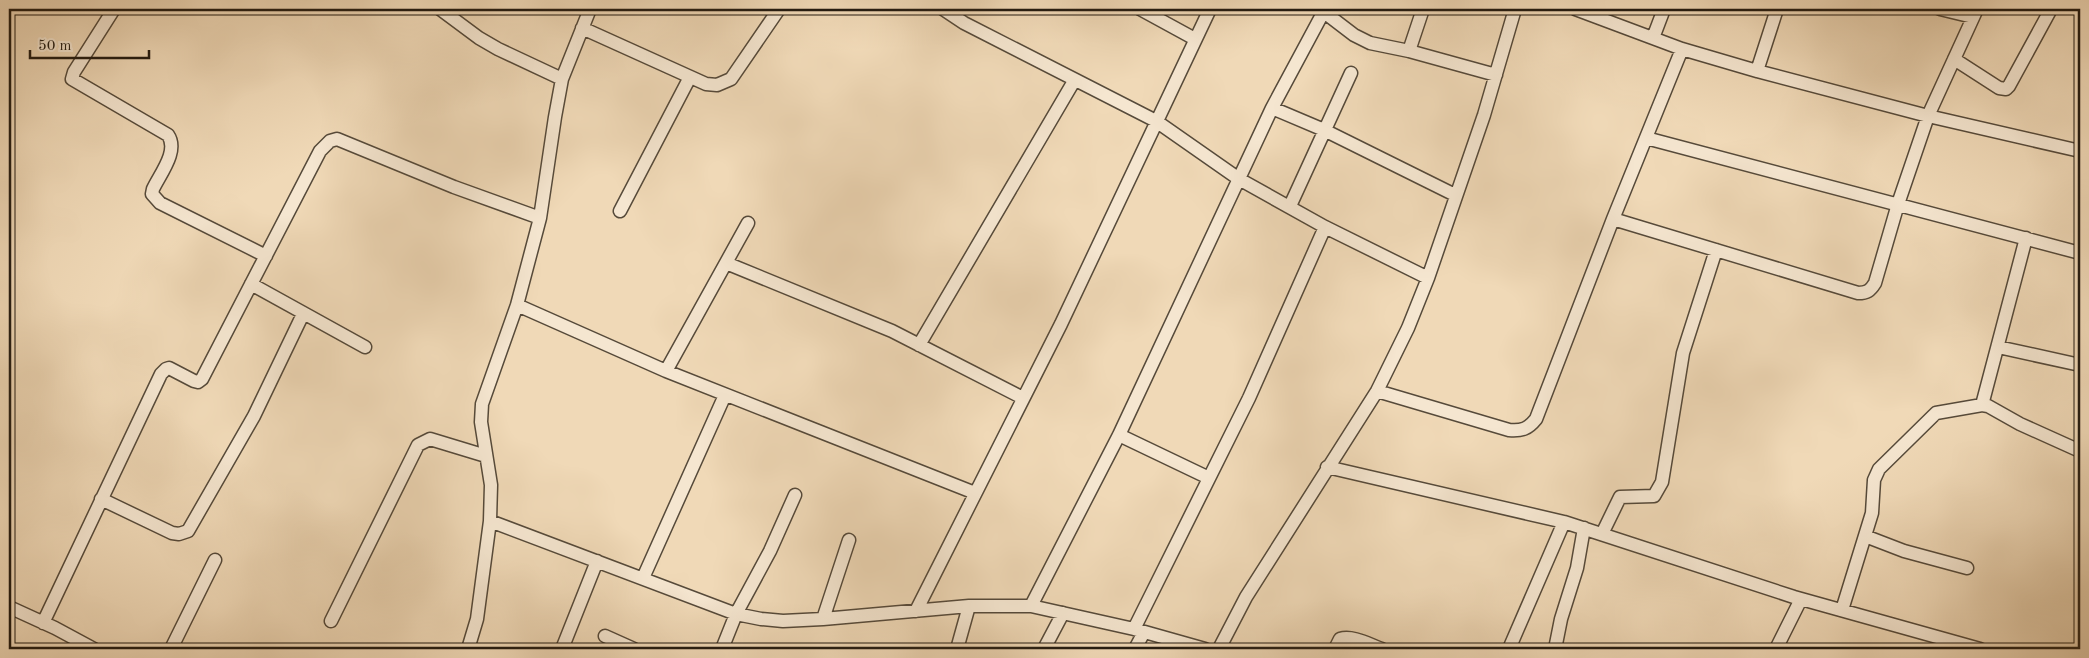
<svg xmlns="http://www.w3.org/2000/svg" width="2089" height="658" font-family="'Old Standard TT',serif">
<rect width="100%" height="100%" fill="#f0d9b7"/>
<filter id="stains"><feTurbulence type="fractalNoise" baseFrequency=".004" numOctaves="4"/><feColorMatrix values="0 0 0 0 .2 0 0 0 0 .09 0 0 0 0 .02 0 0 0 .5 -.17"/></filter>
<radialGradient id="worn" r=".72"><stop offset=".6" stop-color="#630" stop-opacity="0"/><stop offset="1" stop-color="#630" stop-opacity=".3"/></radialGradient>
<g fill="none" stroke-linecap="round" stroke-linejoin="round">
<defs>
<path id="street" d="M114,9L74,72L72,79L168,135C179,151 160,174 153,189L152,194L160,203L266,256
M440,9L479,38L498,49L562,79
M943,9L964,23L1156,121L1239,179L1325,227L1428,278
M1140,9L1195,39
M1320,9L1354,35L1370,43L1409,51L1496,75
M1575,9L1682,49L1757,71L1928,116L2080,151
M1940,9L1973,17
M582,28L706,84L717,85L731,79L779,9
M1653,38L1664,9
M1409,51L1423,9
M1954,59L1999,88L2006,89L2009,86L2051,9
M1757,71L1777,9
M1272,108L1324,130L1455,195
M1646,138L2080,253
M1290,206L1351,73
M620,211L690,77
M1613,219L1858,293C1867,293 1870,291 1875,283L1898,204L1928,116L1977,9
M726,263L892,331L1023,398
M251,284L365,347
M517,305L666,371L975,493
M919,345L1074,81
M1998,347L2080,365
M666,371L748,223
M1377,391L1509,430C1522,431 1528,429 1536,419L1613,219L1682,49
M1982,405L2026,238
M1119,435L1209,478
M1327,467L1564,522L1794,597L1980,649
M101,499L172,533L179,534L188,531L254,416L303,314
M490,521L736,614L761,619L783,621L823,619L969,606H1031L1134,629L1205,649
M1602,534L1620,497L1654,496L1662,482L1683,353L1716,250
M1865,536L1904,551L1967,568
M643,578L725,395
M1031,606L1119,435L1272,108L1324,11
M9,607L55,628L94,649
M1842,610L1872,513L1874,480L1879,469L1936,413L1982,405L1988,406L2020,424L2080,451
M916,611L1061,324L1210,9
M823,619L849,540
M331,621L418,445L430,439L486,456
M43,623L161,374L166,369L169,368L194,381L198,382L202,379L320,151L330,141L337,139L454,187L540,218
M1134,629L1249,398L1325,227
M605,636L634,649
M171,649L215,560
M468,649L477,619L490,521L491,485L481,422L482,404L517,305L540,218L555,117L562,79L590,9
M562,649L597,561
M722,649L736,614L770,551L795,495
M957,649L969,606
M1044,649L1063,613
M1135,649L1144,632
M1219,649L1246,597L1377,391L1408,328L1428,278L1484,115L1515,9
M1335,649L1340,639C1353,635 1370,645 1382,649
M1509,649L1564,522
M1555,649L1561,619L1577,568L1584,528
M1776,649L1801,599"/>
</defs>
<use href="#street" stroke="#564a3a" stroke-width="15"/>
<use href="#street" stroke="#f5e6d0" stroke-width="12"/>
</g>
<rect width="2089" height="658" fill="none" stroke="#f0d9b7" stroke-width="30"/>
<rect x="10" y="10" width="2069" height="638" fill="none" stroke="#231b11" stroke-width="2.5"/>
<rect x="15" y="15" width="2059" height="628" fill="none" stroke="#231b11"/>
<path d="M30 50v8h119v-8" fill="none" stroke="#231b11" stroke-width="2.5"/>
<text x="38" y="50" font-size="15" fill="#231b11" stroke="#f5e6d0" stroke-width="4" paint-order="stroke">50 m</text>
<rect width="100%" height="100%" filter="url(#stains)"/>
<rect width="100%" height="100%" fill="url(#worn)"/>
</svg>
